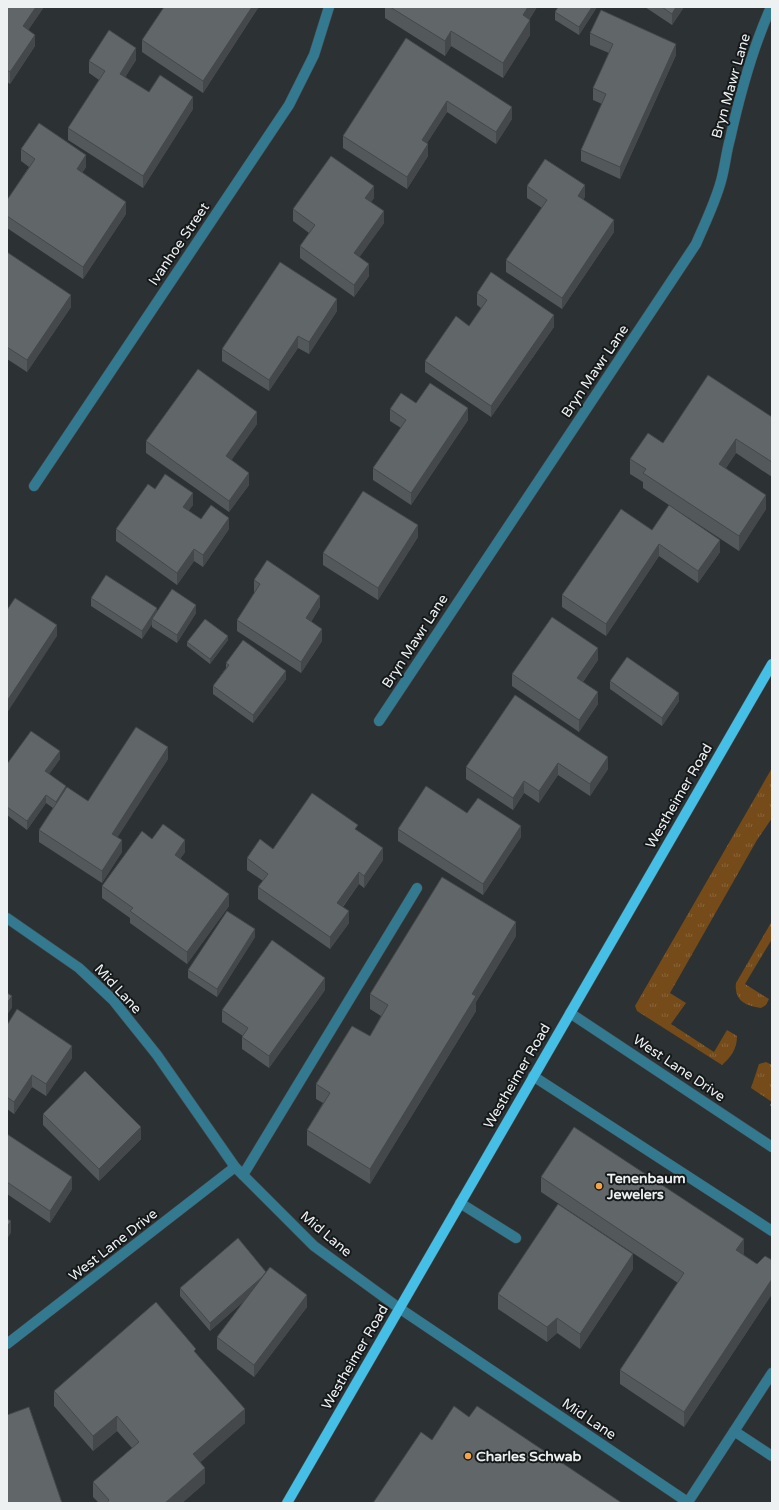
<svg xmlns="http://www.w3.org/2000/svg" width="779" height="1510" font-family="'Varela Round',sans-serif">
<defs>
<pattern id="grass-tufts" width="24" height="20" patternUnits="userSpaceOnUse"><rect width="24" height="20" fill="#754b19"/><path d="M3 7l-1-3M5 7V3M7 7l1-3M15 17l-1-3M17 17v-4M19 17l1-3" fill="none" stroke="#89653b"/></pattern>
</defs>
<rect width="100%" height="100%" fill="#2c3133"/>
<path fill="url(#grass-tufts)" d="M772,768V818L757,840L670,993L686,1003L671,1024L714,1052L727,1030L737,1036C737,1049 731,1057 722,1065L637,1011L635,1006Z
M772,921V939L745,984L769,999L766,1005L761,1008C745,1006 734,1000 736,983Z
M766,1062L772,1065V1102L751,1088L759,1064Z"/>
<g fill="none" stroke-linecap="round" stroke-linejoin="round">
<defs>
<path id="service" d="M533,1076L772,1231
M243,1175L417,888
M460,1203L516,1238
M734,1431L772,1456
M688,1502L772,1373"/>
<path id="minor" d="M34,486L289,105L314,55L329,7
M379,721L696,244C705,223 715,203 721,181C725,167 726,153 730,139C740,94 752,49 771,7
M570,1013L772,1147
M7,1344L235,1167"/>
<path id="tertiary" d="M7,918L79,968L113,1000L157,1055L235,1167L314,1246L399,1308L689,1503"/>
<path id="primary" d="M287,1503L772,664"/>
</defs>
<use href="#service" stroke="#474c4e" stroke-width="11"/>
<use href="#minor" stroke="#474c4e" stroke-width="11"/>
<use href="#tertiary" stroke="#474c4e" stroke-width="11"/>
<use href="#primary" stroke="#474c4e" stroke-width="11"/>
<path stroke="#969a9b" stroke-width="2.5" stroke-dasharray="4 2" stroke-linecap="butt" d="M771,1106L772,1105"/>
<use href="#service" stroke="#337a91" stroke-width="10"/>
<use href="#minor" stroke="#337a91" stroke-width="10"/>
<use href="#tertiary" stroke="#337a91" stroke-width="10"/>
<use href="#primary" stroke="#45bfe5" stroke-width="10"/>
</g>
<path fill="#53595a" d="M7,7H44L28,30L35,46L10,84L7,82Z
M258,7V8L203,93L142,52V40Z
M385,7H537L529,20L530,35L503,78L451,46L445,56L385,18Z
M597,7L579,35L555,20V12Z
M645,7H684L672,25Z
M590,33L676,55L620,179L581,161V150L602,104L593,100V88L609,53L590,45Z
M406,38L512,119L496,144L447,112L427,143L428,156L407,189L343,148V136Z
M136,60L125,77L149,92L193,109L143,188L68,140V128L99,80L89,73V61Z
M21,149L86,167L82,173L126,214L83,279L7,228V200L29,167L21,161Z
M527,186L585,197L583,199L614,232L562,309L506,272V260L542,208L527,198Z
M374,198L371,202L384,223L359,257L369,276L354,297L300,258V246L309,233L293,221V209Z
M7,252L71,307L27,372L7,359Z
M477,293L554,327L491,417L425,372V361L469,326L481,308L477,305Z
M337,311L309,354L298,348L269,391L222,361V349Z
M416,403L468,420L411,505L373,480V468L401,428L390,421V409Z
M772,417V477L736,453L726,468L766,509L739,551L643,488V482L630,474V459L663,443Z
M257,424L231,460L249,485L229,512L146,453V441Z
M155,489L193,505L188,511L201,519L229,529L203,567L194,561L177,585L116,541V529Z
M652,530L720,552L698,583L659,556L606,636L562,607V595Z
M418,537L378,600L323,565V553Z
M254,580L320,607L311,622L322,641L301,673L237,631V620L255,592H254Z
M91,598L157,611L196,613L177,643L152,627V624L142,639L91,606Z
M228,640L210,664L187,646V642Z
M598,660L583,682L598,704L579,732L512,686V674Z
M226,663L286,679L253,723L213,694V686L226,668Z
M610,681L679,701L662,726L610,689Z
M515,695L608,769L590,796L558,775L539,803L524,793L513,810L466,779V767Z
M60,759L49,774L66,788L88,801L168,759L117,837L122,852L102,883L39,842V830L53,808L46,803L27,830L7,815V764Z
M398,829L521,837L483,895L398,841Z
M358,831L383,860L364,888L359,884L343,907L349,923L330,949L258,899V887L263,881L247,870V858L273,849Z
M152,839L185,852L180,859L229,906L187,964L130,923V918L102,898V886Z
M516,936L476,1002V1011L370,1184L307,1145V1130L323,1103L316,1099V1084L370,1036L381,1016L370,1009V994Z
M255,937L217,997L188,978V970Z
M325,990L269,1068L242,1049V1037L243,1036L222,1022V1010Z
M7,1025L72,1058L46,1096L32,1087L14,1114L7,1109Z
M43,1114L141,1139L99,1181L43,1125Z
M7,1134L72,1189L50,1223L7,1194Z
M541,1177L744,1254L743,1255L757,1264L772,1260V1294L684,1427L620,1384V1370L678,1283L541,1192Z
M633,1269L580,1349L557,1333L547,1342L498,1309V1294Z
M266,1272L307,1307L254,1377L217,1349V1337L244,1301L210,1331L180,1296V1288Z
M196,1353L245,1423L200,1462L205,1483L182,1503H99L93,1497V1482L132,1448L117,1431L93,1451L54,1406V1391Z"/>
<path fill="#44484a" d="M36,7H44L23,38V26Z
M252,7H258V8L203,93V81Z
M528,7H537L523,30V15Z
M592,7H597L579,35V27Z
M676,7H684L672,25V14Z
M530,20V35L503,78V63Z
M451,31V46L445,56V41Z
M35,35V46L10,84V72Z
M676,44V55L620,179V167Z
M136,48V60L120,86V74Z
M193,97V109L143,188V176Z
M447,101V112L422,151V140Z
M512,107V119L496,144V132Z
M428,144V156L407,189V177Z
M86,155V167L77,181V169Z
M585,185V197L578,207V196Z
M374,186V198L365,210V198Z
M126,202V214L83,279V267Z
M384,211V223L354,265V253Z
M614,220V232L562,309V298Z
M369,264V276L354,297V285Z
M71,295V307L27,372V360Z
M337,299V311L309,354V342Z
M554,315V327L491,417V406Z
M298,336V348L269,391V380Z
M468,408V420L411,505V493Z
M257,412V424L226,468V456Z
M736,439V453L719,478V464Z
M249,473V485L229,512V501Z
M193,493V505L183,519V507Z
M766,495V509L739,551V536Z
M229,518V529L203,567V555Z
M418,525V537L378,600V588Z
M720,540V552L698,583V571Z
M659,544V556L606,636V624Z
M194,549V561L177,585V573Z
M320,596V607L306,630V618Z
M196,605V613L177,643V635Z
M157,608V616L152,619V624L142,639V631Z
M57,625V636L7,713V701Z
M322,629V641L301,673V662Z
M228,636V640L210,664V659Z
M598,648V660L577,690V678Z
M286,671V679L253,723V715Z
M598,692V704L579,732V720Z
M679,693V701L662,726V718Z
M168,747V759L112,846V834Z
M60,751V759L45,780V771Z
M608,757V769L590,796V784Z
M558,763V775L539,803V791Z
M524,781V793L513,810V798Z
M66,786V795L56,810V802Z
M46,795V803L27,830V821Z
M521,826V837L483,895V884Z
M122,840V852L102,883V871Z
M185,840V852L175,867V855Z
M383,848V860L364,888V876Z
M359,872V884L337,914V903Z
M229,894V906L187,964V952Z
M349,911V923L330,949V937Z
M516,922V936L476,1002V1011L370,1184V1169L472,994Z
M255,929V937L217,997V989Z
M325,978V990L269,1068V1056Z
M12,996V1008L7,1015V1003Z
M72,1046V1058L46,1096V1084Z
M32,1075V1087L14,1114V1102Z
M141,1127V1139L99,1181V1169Z
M72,1177V1189L50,1223V1211Z
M11,1221V1233L7,1239V1227Z
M744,1239V1254L736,1265V1250Z
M633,1254V1269L580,1349V1334Z
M267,1273V1281L210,1331V1323Z
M772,1279V1294L684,1427V1412Z
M307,1295V1307L254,1377V1365Z
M557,1318V1333L547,1342V1327Z
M245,1409V1423L193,1469V1454Z
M117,1416V1431L93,1451V1436Z
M205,1468V1483L182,1503H165Z"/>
<path fill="#616769" stroke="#44484a" d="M7,7H36L23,26L35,35L10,72L7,70Z
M164,7H252L203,81L142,40Z
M390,7H528L523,15L530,20L503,63L451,31L445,41Z
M558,7H592L579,27L555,12Z
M662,7H676L672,14Z
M601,10L676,44L620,167L581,150L606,94L593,88L613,44L590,33Z
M109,30L136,48L120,74L149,92L160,75L193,97L143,176L68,128L105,71L89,61Z
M406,38L512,107L496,132L447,101L422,140L428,144L407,177L343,136Z
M39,123L86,155L77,169L126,202L83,267L7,216V200L35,159L21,149Z
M331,156L374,186L365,198L384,211L354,253L369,264L354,285L300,246L315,225L293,209Z
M545,159L585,185L578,196L614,220L562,298L506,260L547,200L527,186Z
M7,252L71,295L27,360L7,347Z
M280,262L337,299L309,342L298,336L269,380L222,349Z
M491,272L554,315L491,406L425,361L456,316L469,326L487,300L477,293Z
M198,369L257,412L226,456L249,473L229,501L146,441Z
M708,375L772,417V462L736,439L719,464L766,495L739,536L643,473L646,469L630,459L648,433L663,443Z
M430,383L468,408L411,493L373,468L406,420L390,409L401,393L416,403Z
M165,474L193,493L183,507L201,519L211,505L229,518L203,555L194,549L177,573L116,529L148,484L155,489Z
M363,491L418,525L378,588L323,553Z
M669,505L720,540L698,571L659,544L606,624L562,595L621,509L652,530Z
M267,560L320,596L306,618L322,629L301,662L237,620L260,584L254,580Z
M106,575L157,608L142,631L91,598Z
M172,589L196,605L177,635L152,619Z
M15,598L57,625L7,701V610Z
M552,617L598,648L577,678L598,692L579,720L512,674Z
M205,619L228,636L210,659L187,642Z
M243,640L286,671L253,715L213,686L229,665L226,663Z
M627,657L679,693L662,718L610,681Z
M515,695L608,757L590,784L558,763L539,791L524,781L513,798L466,767Z
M136,727L168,747L112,834L122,840L102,871L39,830L67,787L88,801Z
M31,731L60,751L45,771L66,786L56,802L46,795L27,821L7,807V764Z
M426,786L467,813L478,798L521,826L483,884L398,829Z
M312,793L358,825L355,829L383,848L364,876L359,872L337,903L349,911L330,937L258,887L268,874L247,858L260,839L273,849Z
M163,824L185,840L175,855L229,894L187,952L130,911L133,908L102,886L142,831L152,839Z
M442,877L516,922L472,994L476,996L370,1169L307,1130L330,1093L316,1084L352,1026L370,1036L388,1005L370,994Z
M227,911L255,929L217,989L188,970Z
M272,940L325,978L269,1056L242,1037L248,1028L222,1010Z
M7,993L12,996L7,1003Z
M17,1009L72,1046L46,1084L32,1075L14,1102L7,1097V1025Z
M85,1071L141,1127L99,1169L43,1114Z
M574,1127L744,1239L736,1250L757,1264L765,1256L772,1260V1279L684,1412L620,1370L684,1273L541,1177Z
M7,1134L72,1177L50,1211L7,1182Z
M558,1204L633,1254L580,1334L557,1318L547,1327L498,1294Z
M7,1219L11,1221L7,1227Z
M238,1238L266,1272L262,1277L210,1323L180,1288Z
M270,1267L307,1295L254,1365L217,1337Z
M156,1302L196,1349L194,1351L245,1409L193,1454L205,1468L165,1503H107L109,1500L93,1482L139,1442L117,1416L93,1436L54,1391Z
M454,1406L469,1417L477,1406L622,1503H373L421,1432L432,1440Z
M29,1407L62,1503H7V1415Z"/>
<g fill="#f4a444" stroke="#16191a" stroke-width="1.5">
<circle cx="599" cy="1186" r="4"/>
<circle cx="468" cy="1456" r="4"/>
</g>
<g text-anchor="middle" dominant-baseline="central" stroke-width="4" stroke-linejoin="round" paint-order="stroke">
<g font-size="14" fill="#edf1f2" stroke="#16191a">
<text transform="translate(731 86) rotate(-74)">Bryn Mawr Lane</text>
<text transform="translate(179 244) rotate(-56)">Ivanhoe Street</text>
<text transform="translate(595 371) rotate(-56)">Bryn Mawr Lane</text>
<text transform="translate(415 641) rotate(-57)">Bryn Mawr Lane</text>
<text transform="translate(679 796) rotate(-60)">Westheimer Road</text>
<text transform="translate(118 989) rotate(47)">Mid Lane</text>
<text transform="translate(679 1068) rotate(34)">West Lane Drive</text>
<text transform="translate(517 1076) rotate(-60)">Westheimer Road</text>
<text transform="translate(326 1234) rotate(40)">Mid Lane</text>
<text transform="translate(113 1245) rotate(-38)">West Lane Drive</text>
<text transform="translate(355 1357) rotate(-60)">Westheimer Road</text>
<text transform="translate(589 1419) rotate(34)">Mid Lane</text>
</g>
<g font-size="14" font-weight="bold" fill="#edf1f2" stroke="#16191a" text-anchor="start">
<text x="607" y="1178">Tenenbaum<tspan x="607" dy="16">Jewelers</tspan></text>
<text x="476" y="1456">Charles Schwab</text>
</g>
</g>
<rect width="779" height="1510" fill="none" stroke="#edf1f2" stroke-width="16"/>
</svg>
